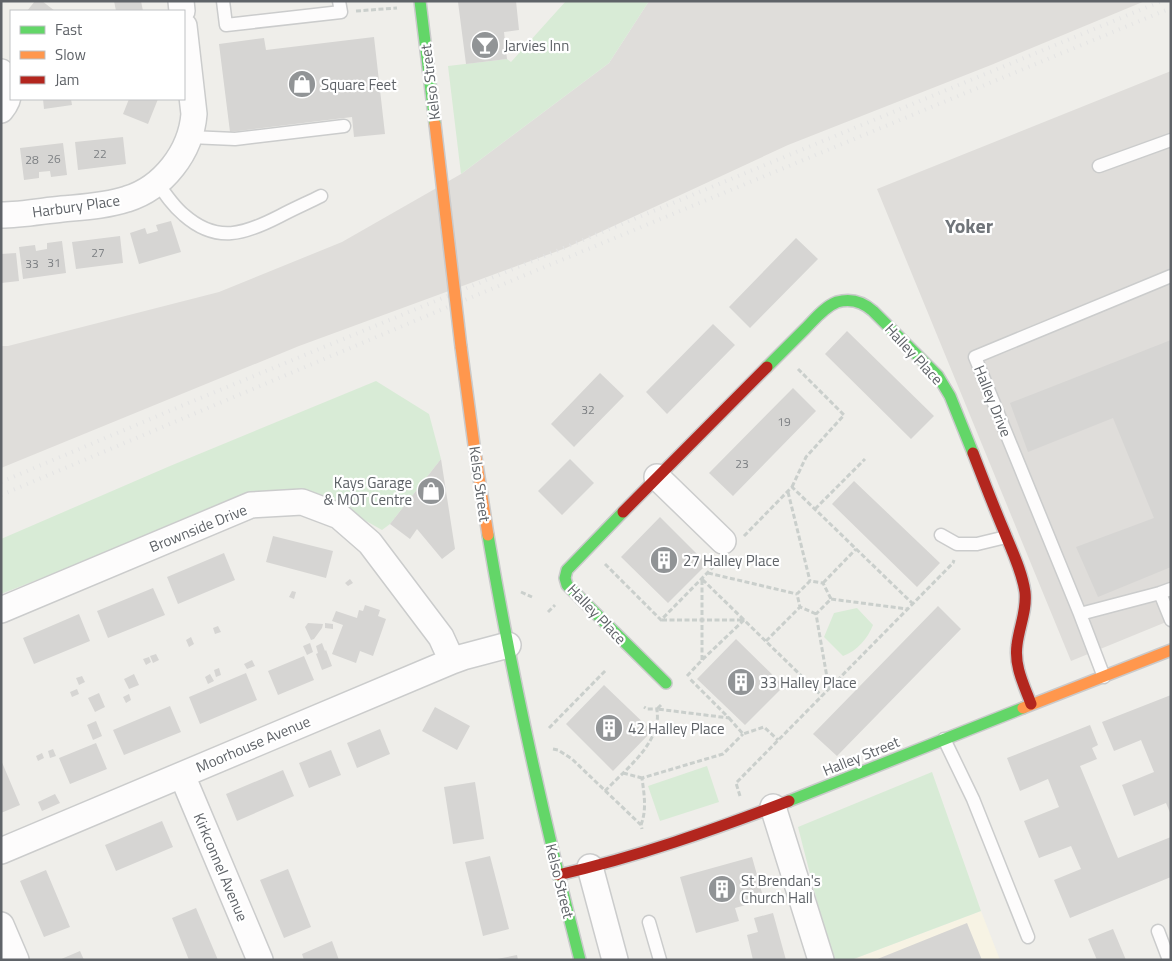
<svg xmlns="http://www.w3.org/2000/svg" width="1172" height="961" font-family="'Titillium Web',sans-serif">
<rect width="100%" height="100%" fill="#efeeea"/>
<path fill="#f7f3e4" d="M981,911L1000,960H851Z"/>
<path fill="#dfddda" d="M649,1H1145L991,65L788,145L566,248L299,346L1,468V346H8L219,292L342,242L461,174L609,63Z
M1171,71V620L1071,661L877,189Z"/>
<path fill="#d8ebd6" d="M566,1H649L609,63L461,174L448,66L507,59L511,62Z
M376,381L429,414L441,459L390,524L382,530L327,499L252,496L1,594V539L170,466Z
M857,608L873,625C868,638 857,651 843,656L824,637L834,613Z
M707,766L719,802L660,821L648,786Z
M932,772L981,911L851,960H832L798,827Z"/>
<path fill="#d6d5d3" d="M35,1H42L55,11H27Z
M114,1H141L143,11H116Z
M462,1H516L519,30L504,32L507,59L466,64L458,2Z
M374,37L385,134L354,137L352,117L230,132L219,44L264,38L266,50Z
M43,99H71L72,105L44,109Z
M129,99H158L148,124L123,114Z
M123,137L126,164L78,170L75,142Z
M63,143L67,175L51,177L50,171L39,172V178L24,180L20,148Z
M171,221L181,252L139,264L130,233L145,228L147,234L158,231L156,225Z
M120,236L123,263L76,269L72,242Z
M796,238L818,259L750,328L729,307Z
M62,241L66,273L23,279L19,247L35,245L36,251L41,250L47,249V243Z
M16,253L19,281L1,283V254Z
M713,324L735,345L667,414L646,392Z
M847,331L934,416L911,439L825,354Z
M1171,340V567L1098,597L1076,547L1154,518L1113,418L1028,452L1010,403Z
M600,373L624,396L574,447L551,424Z
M793,388L816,411L733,496L709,473Z
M441,459L455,549L442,559L417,529L410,539L390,524Z
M570,459L594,483L562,515L538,491Z
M854,481L940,563L917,587L832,504Z
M660,517L707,564L668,603L621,557Z
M273,536L333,551L326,578L266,562Z
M224,553L235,580L178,604L167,577Z
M350,579L353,583L348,586L345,583Z
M153,588L165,615L108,638L97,611Z
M292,591L296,592L294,599L289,597Z
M365,605L380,610L378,616L386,619L373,656L360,651L356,663L332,654L343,625L332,621L336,611L357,618L359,610L363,611Z
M938,606L961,629L837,756L813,734Z
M79,614L90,641L34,664L23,638Z
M308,623L323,624L322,628L314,639L311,640L305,627Z
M325,623L333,624V629L325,628Z
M218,626L221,632L215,634L213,628Z
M191,637L194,644L189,647L186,640Z
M736,639L784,686L745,725L697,679Z
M310,643L313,652L307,655L303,646Z
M322,643L325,651L326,650L332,666L322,670L316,654L318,653L316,646Z
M156,654L159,660L153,663L150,656Z
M304,656L314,680L278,695L268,671Z
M149,657L151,662L146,665L143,659Z
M252,660L255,666L247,669L244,664Z
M219,668L221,675L216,677L214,670Z
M246,673L257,700L200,724L189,697Z
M134,674L139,685L129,689L124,679Z
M210,674L214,681L208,684L205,677Z
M82,676L85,682L79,685L76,678Z
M604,685L652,731L613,771L566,724Z
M77,689L79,694L72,697L70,692Z
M99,693L105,707L95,712L88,698Z
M129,694L131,700L126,703L123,697Z
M1171,695V815L1166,803L1134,816L1122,785L1154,772L1141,740L1114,751L1102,722Z
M170,706L181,732L124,755L113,730Z
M435,707L470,726L457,750L422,731Z
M96,721L102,736L93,740L87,725Z
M1090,725L1098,745L1092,748L1097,759L1080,766L1118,858L1171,837V877L1070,918L1054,880L1081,869L1071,846L1039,858L1024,821L1059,807L1048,779L1020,791L1007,758Z
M380,729L390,754L357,768L347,743Z
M96,743L107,769L70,784L59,758Z
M53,749L56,756L50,758L48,751Z
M331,750L341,775L309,788L299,763Z
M42,753L44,758L38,761L36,756Z
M1,760L20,805L1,813Z
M283,770L294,796L237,821L226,794Z
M475,782L484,839L453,844L444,787Z
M55,794L60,803L42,811L38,802Z
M162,821L173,847L116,871L105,845Z
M490,856L509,929L483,936L465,862Z
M752,857L764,900L735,908L739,921L696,933L680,877Z
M288,869L311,927L284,938L260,880Z
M46,870L70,927L44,937L20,881Z
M196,908L218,960H189L172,918Z
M773,913L786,960H753L747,935L758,932L754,918Z
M967,923L982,960H875Z
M1113,929L1126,960H1097L1088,939Z
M332,941L339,960H304L302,954Z
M80,951L84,960H59Z
M517,955L518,960H497V959Z"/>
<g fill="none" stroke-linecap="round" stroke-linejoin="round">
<defs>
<path id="lane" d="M223,1L226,25L341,12L339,1
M190,137L235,139L344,126
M1099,166L1171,140
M157,182C165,194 173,206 184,215C217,244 245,234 280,216C293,209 307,203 321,196
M941,535L957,544H977L1006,537
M1160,593L1171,620
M1080,614L1160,593L1171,589
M1104,677L1080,614L975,357L1171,276
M944,739L973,799L1028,937
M649,922L660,960
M1158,931L1169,960"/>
<path id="street" d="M181,1L182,11
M1,72C12,84 11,98 1,110
M1,215C21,215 42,211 62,209C83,207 106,206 127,199C163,188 191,152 194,114L184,26
M657,477L723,541
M1,610L251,505L302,502L339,516L370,543L441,637L452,661
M182,775L260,960
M773,807L821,960
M1,851L452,661L463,657L508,645
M590,867L615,960
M1,925L16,960"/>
<path id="fast" d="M420,1L435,124
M767,367C779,355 792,342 805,329C814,320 824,307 837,302C851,298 863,302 873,311L938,376L950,396L973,453
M623,512L567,570L565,578L567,585L666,683
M488,535C512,678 544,820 580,960
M789,801L1023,708"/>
<path id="slow" d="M461,347L474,445L488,535
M1023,708L1171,650"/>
<path id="jam" d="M973,453C983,479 993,505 1004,531C1012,551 1022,571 1025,592C1027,611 1019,627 1017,645C1014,666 1024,685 1031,704
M623,512L767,367
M558,875C637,857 713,830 789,801"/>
</defs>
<use href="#lane" stroke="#cbcccc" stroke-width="15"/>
<use href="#street" stroke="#cbcccc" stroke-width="28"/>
<use href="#fast" stroke="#cacacb" stroke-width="14"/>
<use href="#slow" stroke="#cacacb" stroke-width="14"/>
<use href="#jam" stroke="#cacacb" stroke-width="14"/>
<path stroke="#cacfcc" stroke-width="3" stroke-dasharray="5 2.5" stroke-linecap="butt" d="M356,11L397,8
M792,487L806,457L844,415L798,369
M788,492L810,581
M815,509L865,459
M744,536L792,487L913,604
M605,564L661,620L719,561
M708,573L797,594
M702,580V660
M823,583L856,549
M521,592L532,597
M548,612L555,605
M816,614L800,607L797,594L810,581L823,583L831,599
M662,620H744L702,579
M766,641L800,607
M687,676L702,660L744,620L822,696
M829,689L816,614L831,599L907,609
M661,705L657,709L729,718L690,679
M729,718L743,734L764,727L778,740
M549,728L606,670
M553,749L558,750L572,759L641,825L642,829
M623,773L642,778
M605,791C623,772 654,748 657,721C658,717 657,713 657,709H647L644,707
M740,796L736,783L953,563L954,560
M641,825C647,809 644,794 642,778L723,754L743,734"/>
<use href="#lane" stroke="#fdfcfc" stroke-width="12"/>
<use href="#street" stroke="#fdfcfc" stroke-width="25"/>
<use href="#fast" stroke="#63d668" stroke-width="11"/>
<use href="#slow" stroke="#ff974d" stroke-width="11"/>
<use href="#jam" stroke="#b3261e" stroke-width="11"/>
<path stroke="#e4e4e4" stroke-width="4" stroke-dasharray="1 6" stroke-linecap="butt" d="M1,482L186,404L1162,1
M1,495L443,309L1171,8"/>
<defs>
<path id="slow-bridge" d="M435,124L461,347"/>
</defs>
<use href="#slow-bridge" stroke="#cacacb" stroke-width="14" stroke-linecap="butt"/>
<use href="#slow-bridge" stroke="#ff974d" stroke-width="11"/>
</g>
<defs>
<symbol id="bar-disc" viewBox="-11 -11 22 22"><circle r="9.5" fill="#919496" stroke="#fff"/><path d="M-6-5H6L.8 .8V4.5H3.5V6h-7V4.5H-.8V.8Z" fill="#fff"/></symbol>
<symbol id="shop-disc" viewBox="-11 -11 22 22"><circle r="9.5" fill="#919496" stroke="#fff"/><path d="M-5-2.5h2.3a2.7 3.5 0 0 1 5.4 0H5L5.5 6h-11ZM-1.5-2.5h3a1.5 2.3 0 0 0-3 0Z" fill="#fff"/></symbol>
<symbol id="building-disc" viewBox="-11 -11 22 22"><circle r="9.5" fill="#919496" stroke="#fff"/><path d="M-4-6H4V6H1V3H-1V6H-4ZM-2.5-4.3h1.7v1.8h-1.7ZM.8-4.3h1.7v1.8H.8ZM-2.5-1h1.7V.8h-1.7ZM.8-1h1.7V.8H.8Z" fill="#fff"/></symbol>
</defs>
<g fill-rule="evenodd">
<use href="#bar-disc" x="469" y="29" width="32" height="32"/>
<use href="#shop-disc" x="286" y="68" width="32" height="32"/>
<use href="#shop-disc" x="415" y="475" width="32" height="32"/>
<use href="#building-disc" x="648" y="544" width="32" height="32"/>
<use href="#building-disc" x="725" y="666" width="32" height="32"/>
<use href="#building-disc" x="593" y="712" width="32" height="32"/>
<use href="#building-disc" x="706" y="873" width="32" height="32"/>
</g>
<g text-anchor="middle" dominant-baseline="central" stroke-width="4.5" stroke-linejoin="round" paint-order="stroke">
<g font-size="12" fill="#7e8184">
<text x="100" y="153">22</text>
<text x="54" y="158">26</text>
<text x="32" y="159">28</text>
<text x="98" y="252">27</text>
<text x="54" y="262">31</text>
<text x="32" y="263">33</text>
<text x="588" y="409">32</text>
<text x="784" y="421">19</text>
<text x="742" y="463">23</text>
</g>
<g font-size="15" fill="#5f6368" stroke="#fff" text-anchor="start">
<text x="504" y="45">Jarvies Inn</text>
<text x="321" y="84">Square Feet</text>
<text x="412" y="482" text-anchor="end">Kays Garage<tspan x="412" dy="17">&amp; MOT Centre</tspan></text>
<text x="683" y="560">27 Halley Place</text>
<text x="760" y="682">33 Halley Place</text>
<text x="628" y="728">42 Halley Place</text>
<text x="741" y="880">St Brendan's<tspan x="741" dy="17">Church Hall</tspan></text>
</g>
<g font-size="15" fill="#5f6368" stroke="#fff">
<text transform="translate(430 82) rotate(-97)">Kelso Street</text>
<text transform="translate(76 206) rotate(-8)">Harbury Place</text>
<text transform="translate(914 354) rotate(47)">Halley Place</text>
<text transform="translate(993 401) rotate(68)">Halley Drive</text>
<text transform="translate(480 484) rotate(82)">Kelso Street</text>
<text transform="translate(198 528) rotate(-22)">Brownside Drive</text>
<text transform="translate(597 614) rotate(46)">Halley Place</text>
<text transform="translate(253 744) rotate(-23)">Moorhouse Avenue</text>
<text transform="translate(861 756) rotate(-22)">Halley Street</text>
<text transform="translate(221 867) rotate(67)">Kirkconnel Avenue</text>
<text transform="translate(560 881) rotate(76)">Kelso Street</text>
</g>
<g font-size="20" font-weight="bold" fill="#70757a" stroke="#fff">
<text x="969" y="225">Yoker</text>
</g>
</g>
<rect width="1172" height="961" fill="none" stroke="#5f6368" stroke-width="5"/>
<rect x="10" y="10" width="175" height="90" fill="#ffffff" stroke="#bfc1c3"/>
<rect x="20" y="26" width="25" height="8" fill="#63d668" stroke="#bfc1c3"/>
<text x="55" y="35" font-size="15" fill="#5f6368">Fast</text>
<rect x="20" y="51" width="25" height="8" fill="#ff974d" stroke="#bfc1c3"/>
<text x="55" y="60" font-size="15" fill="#5f6368">Slow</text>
<rect x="20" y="76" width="25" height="8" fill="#b3261e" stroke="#bfc1c3"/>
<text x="55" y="85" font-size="15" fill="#5f6368">Jam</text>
</svg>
